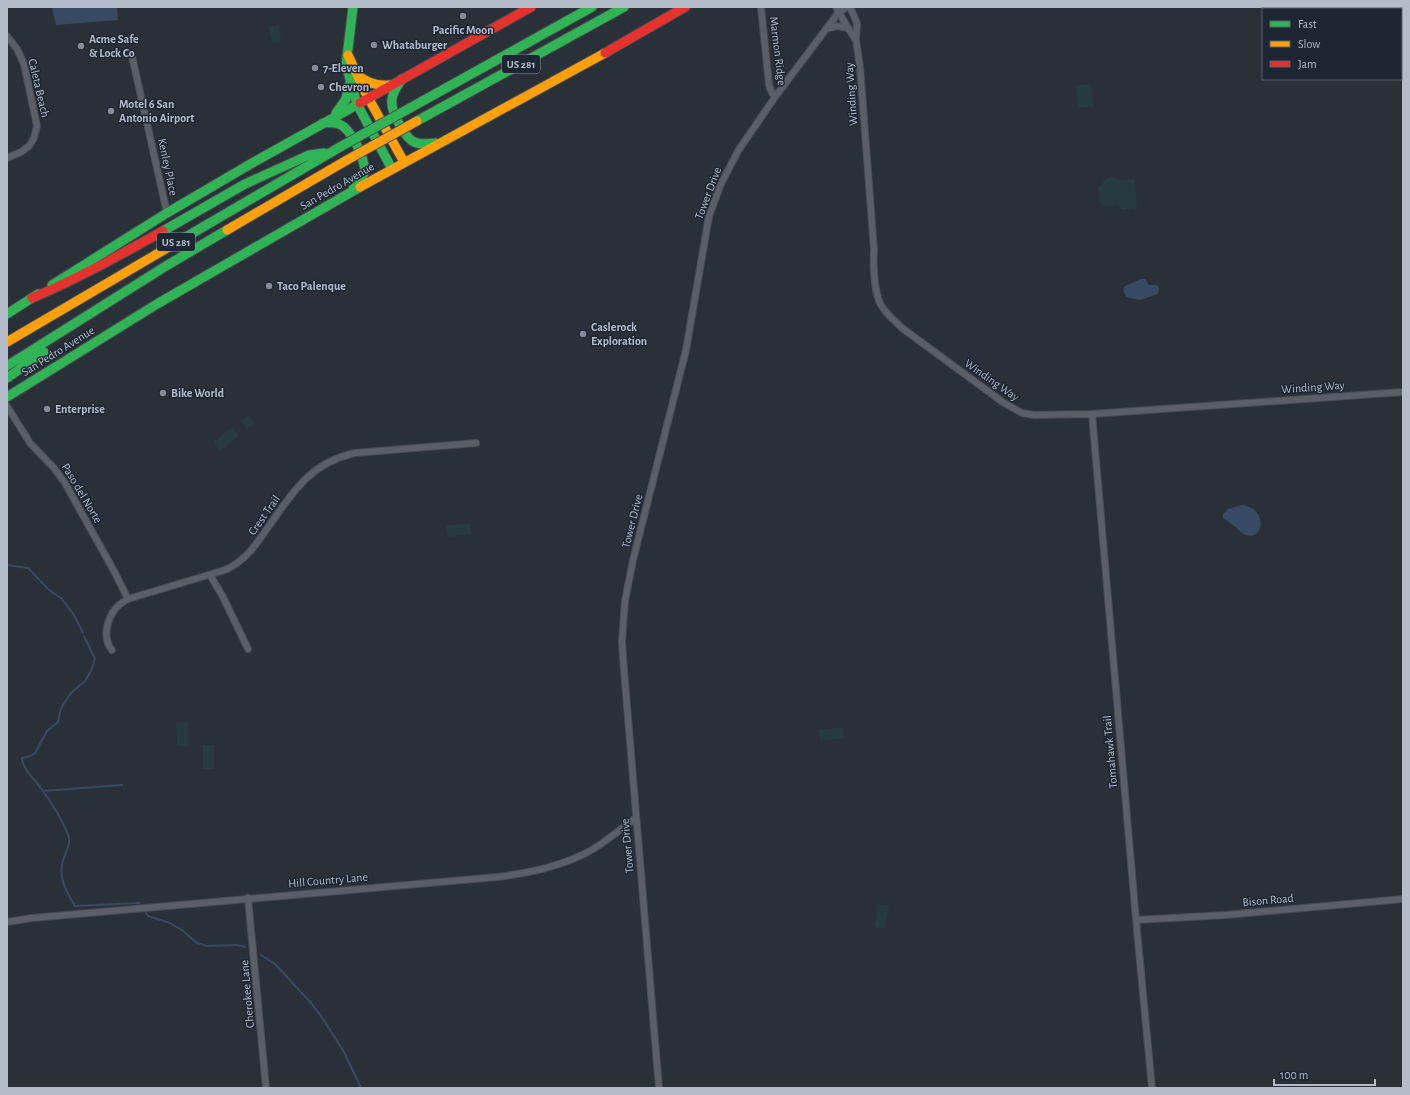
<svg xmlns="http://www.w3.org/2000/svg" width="1410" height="1095" font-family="'Alegreya Sans',sans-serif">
<rect width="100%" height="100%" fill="#2a3038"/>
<path fill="#273a3e" d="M278,25L281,40L280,42L272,43L269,27Z
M1091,84L1094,106L1078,108L1076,85Z
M1111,177L1119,180L1130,179L1135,180L1137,210L1132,208L1123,210L1117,205L1106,207L1099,202L1098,188L1106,179Z
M248,415L255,423L247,429L240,421Z
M232,427L239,436L220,451L213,442Z
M470,523L472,534L448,537L446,526Z
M176,722H188V746H177Z
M843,727L844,738L820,741L819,730Z
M203,745H214V769H203Z
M878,904L889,905L885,929L875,927Z"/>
<path fill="#384963" d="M52,7H117L118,20L56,25Z
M1141,279H1145L1149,285H1156L1159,287L1158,294L1140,300L1126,297L1123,290L1125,286Z
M1242,505C1269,508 1264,544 1244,534C1240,532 1237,528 1234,526C1230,523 1227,521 1223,518V514L1228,509Z"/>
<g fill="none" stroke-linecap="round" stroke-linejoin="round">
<path stroke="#384963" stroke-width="2" d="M7,565L28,568L48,589L62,599L74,615L83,633
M84,636L95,659L91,671L85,681L71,693L61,708L58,722L47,731L35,753L31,756L22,758C23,771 37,781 43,791C52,803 64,823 69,837C71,844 65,853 63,860C58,878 66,891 75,906L139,903
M43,791L122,785
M146,913L148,916L170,923L182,930L197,943L207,946L237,945L245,947
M261,955L275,964L312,1004L323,1019L344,1052L361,1088"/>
<defs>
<path id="street" d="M761,7L769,85L771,91L775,97
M836,7L848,28L856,40
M850,7L857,23L856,40L860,67L874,250C873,265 874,292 881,305C887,315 895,321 902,328L1004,403L1022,413L1034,415L1092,414L1403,392
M826,29L837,26L848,28
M7,36L17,49L24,64L37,126L34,138L29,146L21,152L7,158
M132,56L167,213
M7,406L30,443L54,468L65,483L114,571L128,599
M1092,414L1136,920L1152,1088
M210,575L223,597L248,649
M112,650C103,640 106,623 113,612C117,606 122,602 128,599L225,570C243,562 253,549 264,533C291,496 306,464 355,453L476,443
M248,898L266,1088
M1136,920L1226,915L1403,899
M7,922L32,918L497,877C529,873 559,867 588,852C605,843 620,829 636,818
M659,1088L624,670L622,641L625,601L633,560L686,350L709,216L720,186L738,151L775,97L839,12L847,7"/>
<path id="fast" d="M353,7L346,65L357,104L392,169
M402,79C398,85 393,91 392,99C390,110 404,137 414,142C421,145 429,144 436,143
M410,108L592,7
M336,113L346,99L349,85
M417,121L624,7
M323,123C328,123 334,122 339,124C352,129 364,158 365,171L362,178L353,189
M163,231L245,184L309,155L324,153
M179,241L340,147
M52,285L167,213L254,162L360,103
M7,314L38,294
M7,366L166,266L227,230
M7,378L44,352
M7,397L157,304L360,187"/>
<path id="slow" d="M348,55L365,92L404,162
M357,74C366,83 376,86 389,85
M360,187L605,53
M227,230L347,160
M7,342L179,241"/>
<path id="jam" d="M605,53L685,7
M360,103L531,7
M32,298C77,279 120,255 163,231"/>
</defs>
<use href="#street" stroke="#484c53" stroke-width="8"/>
<use href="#fast" stroke="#484c53" stroke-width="11"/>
<use href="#slow" stroke="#484c53" stroke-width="11"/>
<use href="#jam" stroke="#484c53" stroke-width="11"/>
<use href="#street" stroke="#5a5e66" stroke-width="6"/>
<use href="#fast" stroke="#30b455" stroke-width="9"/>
<use href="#slow" stroke="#ff9f0a" stroke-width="9"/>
<use href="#jam" stroke="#e5322d" stroke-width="9"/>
<defs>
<path id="fast-bridge" d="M340,147L410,108"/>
<path id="slow-bridge" d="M347,160L417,121"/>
</defs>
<use href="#fast-bridge" stroke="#474c53" stroke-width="11" stroke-linecap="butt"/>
<use href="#slow-bridge" stroke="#474c53" stroke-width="11" stroke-linecap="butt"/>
<use href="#fast-bridge" stroke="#30b455" stroke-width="9"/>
<use href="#slow-bridge" stroke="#ff9f0a" stroke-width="9"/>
</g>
<g fill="#848b96" stroke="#1d2633" stroke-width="1.5">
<circle cx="463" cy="16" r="4"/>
<circle cx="374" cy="45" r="4"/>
<circle cx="81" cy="46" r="4"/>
<circle cx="315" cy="68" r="4"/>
<circle cx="321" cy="87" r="4"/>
<circle cx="111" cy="111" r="4"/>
<circle cx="269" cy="286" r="4"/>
<circle cx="583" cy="334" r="4"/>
<circle cx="163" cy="393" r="4"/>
<circle cx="47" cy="409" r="4"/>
</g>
<g text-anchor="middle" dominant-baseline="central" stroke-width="3" stroke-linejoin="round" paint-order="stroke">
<g fill="#1d2633" stroke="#878f9c" stroke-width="1">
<rect x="502" y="55" width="38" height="18" rx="3"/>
<rect x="157" y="233" width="38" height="18" rx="3"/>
</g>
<g font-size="11" font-weight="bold" fill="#b4bcc9">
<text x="521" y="64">US 281</text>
<text x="176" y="242">US 281</text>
</g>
<g font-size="12" font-weight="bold" fill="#b4bcc9" stroke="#1d2633" text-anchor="start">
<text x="463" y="30" text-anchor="middle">Pacific Moon</text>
<text x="89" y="39">Acme Safe<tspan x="89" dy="14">&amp; Lock Co</tspan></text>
<text x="382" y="45">Whataburger</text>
<text x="323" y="68">7-Eleven</text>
<text x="329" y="87">Chevron</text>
<text x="119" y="104">Motel 6 San<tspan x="119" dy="14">Antonio Airport</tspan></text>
<text x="277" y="286">Taco Palenque</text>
<text x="591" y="327">Caslerock<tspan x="591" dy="14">Exploration</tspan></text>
<text x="171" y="393">Bike World</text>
<text x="55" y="409">Enterprise</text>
</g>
<g font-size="12" fill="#b4bcc9" stroke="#1d2633">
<text transform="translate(778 51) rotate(83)">Marmon Ridge</text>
<text transform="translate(39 88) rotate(77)">Caleta Beach</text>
<text transform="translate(851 94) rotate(-94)">Winding Way</text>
<text transform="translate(168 167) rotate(78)">Kenley Place</text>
<text transform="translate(337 186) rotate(-30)">San Pedro Avenue</text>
<text transform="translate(708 193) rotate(-69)">Tower Drive</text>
<text transform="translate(58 351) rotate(-32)">San Pedro Avenue</text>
<text transform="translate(992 380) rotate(35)">Winding Way</text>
<text transform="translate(1313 387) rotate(-4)">Winding Way</text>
<text transform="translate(82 493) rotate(59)">Paso del Norte</text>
<text transform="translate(264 515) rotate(-55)">Crest Trail</text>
<text transform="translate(632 521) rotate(-76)">Tower Drive</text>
<text transform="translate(1110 752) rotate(-95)">Tomahawk Trail</text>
<text transform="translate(627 846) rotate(-95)">Tower Drive</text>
<text transform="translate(328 880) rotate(-5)">Hill Country Lane</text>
<text transform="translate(1268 900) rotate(-5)">Bison Road</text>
<text transform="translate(247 994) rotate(-95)">Cherokee Lane</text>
</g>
</g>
<rect width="1410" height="1095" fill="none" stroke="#b4bcc9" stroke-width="16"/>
<rect x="1262" y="8" width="140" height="72" fill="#1d2633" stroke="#59626f"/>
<rect x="1270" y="21" width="20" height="6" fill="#30b455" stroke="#59626f"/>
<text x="1298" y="28" font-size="12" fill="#b4bcc9">Fast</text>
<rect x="1270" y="41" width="20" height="6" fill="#ff9f0a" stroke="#59626f"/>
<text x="1298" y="48" font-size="12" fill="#b4bcc9">Slow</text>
<rect x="1270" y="61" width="20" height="6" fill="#e5322d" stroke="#59626f"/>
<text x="1298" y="68" font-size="12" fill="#b4bcc9">Jam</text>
<path d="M1274 1079v6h101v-6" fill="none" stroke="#b4bcc9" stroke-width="2"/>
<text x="1280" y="1079" font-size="12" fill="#b4bcc9" stroke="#1d2633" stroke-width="3" paint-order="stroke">100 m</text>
</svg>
